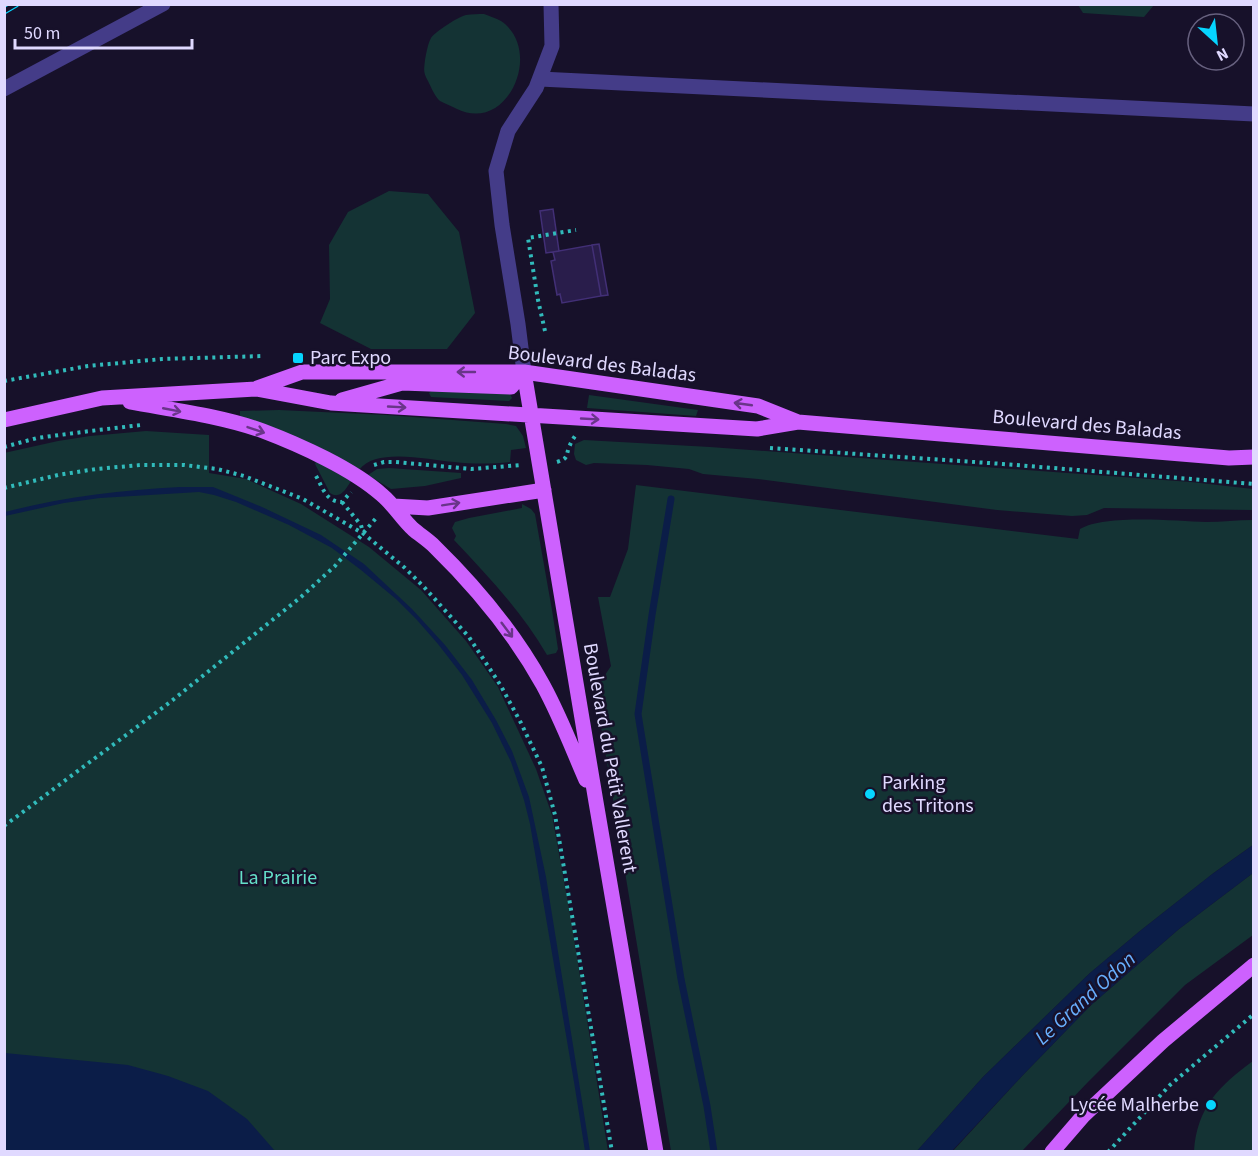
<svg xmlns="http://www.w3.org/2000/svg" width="1258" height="1156" font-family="'Source Sans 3',sans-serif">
<rect width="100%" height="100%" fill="#17112a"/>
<path fill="#143334" d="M1078,5H1154L1144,17L1083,13Z
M484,14C489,16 496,18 501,21C544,50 508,134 457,109C452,106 445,104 440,101C435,97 431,87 428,81C423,72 424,70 425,60C426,54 428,43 431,38C436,31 458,17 466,15C472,14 478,14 484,14Z
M389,191L428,194L459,232L475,313L447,349H371L320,323L330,299L329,245L348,212Z
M432,390L510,394L512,398L509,401L431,397L429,393Z
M589,395L698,410L696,416L587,408Z
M279,410L386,415L506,424L516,426L523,436L526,448L511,450L510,462C491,464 473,464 454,462C428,460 376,447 359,470L240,418V411Z
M146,431L209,435V473L246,479L301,504L369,547L421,590L466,641L498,687L536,769L552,815L571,920L608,1151H5L4,453L58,441L90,436Z
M584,440L710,447L1191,482L1253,489V510L1104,508L1087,515L1072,516L997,510L758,479L703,474L689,469L647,465L594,463L586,465L576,460L574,454L575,444Z
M316,461L351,481C346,489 340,500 330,493L315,464Z
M389,468L461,473V478L425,486L391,489L368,475L377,469Z
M636,485L1078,539L1080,529C1106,514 1175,521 1206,522C1222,522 1238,520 1253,520V845L1215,872L1140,931L1090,973L983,1077L917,1151H671L595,690L611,666L598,597H610L628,549Z
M522,504L531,509L535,514L552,610L558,649L556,653L547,655C522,612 488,576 454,540L456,536L452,528L455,522L469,518L522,508Z
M1253,873V935L1185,985L1088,1082L1022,1151L952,1152L1022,1076L1091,1005L1179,929Z
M1253,1061V1151H1194C1197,1107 1220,1085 1253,1061Z"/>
<path fill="#0b1d48" d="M180,487H213L262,507L321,535L364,564L412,609L445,645L472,680L496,720L512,751L529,797L546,877L590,1151H585L574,1082L530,824L524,800L511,762L492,723L462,675L438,644L417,620L396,599L361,570L332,548L289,525L236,502L214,495L199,492L100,498L64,503L5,516V512C63,497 120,490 180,487Z
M1253,845V873L1179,929L1091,1005L1022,1076L952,1151H917L983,1077L1090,973L1140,931L1211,875Z
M5,1053L128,1065L168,1076L208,1091L247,1119L275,1151H5Z"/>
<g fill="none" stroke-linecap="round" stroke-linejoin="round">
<path stroke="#0b1d48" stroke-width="7" d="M671,499L652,615L638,714L681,979L707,1106L714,1152"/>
</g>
<path fill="#291d4b" stroke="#422f76" stroke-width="1.5" d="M553,209L559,251L546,253L540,211Z
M599,244L608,295L601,296L592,245Z
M592,245L601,296L562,303L560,294L557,295L551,261L555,260L553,252Z"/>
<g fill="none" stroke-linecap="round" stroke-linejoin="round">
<path stroke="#31bbbb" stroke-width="4" stroke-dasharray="3 4.5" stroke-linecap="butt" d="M545,331L538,300L528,238L576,230
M4,381L88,366L162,359L264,356
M4,447L37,438L90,431L141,425
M770,448L1003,464L1254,484
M557,462C570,458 565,455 570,445C571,442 573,439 575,436
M374,465L384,462H396L471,469L522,465
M316,476C323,488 326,502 342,502L351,492
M4,488L58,475L96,469L141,465H184L217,469L244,476L303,499L364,534L405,568L424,587L469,637L501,686L521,723L542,767L555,815L612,1152
M342,502L361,525L363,533
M4,826L169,703L301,597L335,566L377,517
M1108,1152L1170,1085L1254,1014"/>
<path stroke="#443c88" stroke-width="15" d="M540,79L1254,114
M4,89L163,4
M524,372L518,324L502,225L496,171L508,131L536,88L552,46L551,4"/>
<path stroke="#cd61fe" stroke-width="15" d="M524,372L596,802L656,1152
M257,388L302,372H524L758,406L798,422
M342,400L402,383L511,387L524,372
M130,402C173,410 221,416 263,431C300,445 353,469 382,495C394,505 402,519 413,529C420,535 428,540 434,546C476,587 515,634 543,685C560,716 572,748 586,780
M4,420L102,398L256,389L331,403L757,429L798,422L1229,458L1254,457
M393,506L428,508L544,490
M1052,1152L1083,1116L1163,1041L1254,965"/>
<defs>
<path id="rail" d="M4,11L16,4"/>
</defs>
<use href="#rail" stroke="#06d5fe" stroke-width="7"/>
<use href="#rail" stroke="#17112a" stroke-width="4.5" stroke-dasharray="14" stroke-linecap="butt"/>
</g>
<defs><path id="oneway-shaft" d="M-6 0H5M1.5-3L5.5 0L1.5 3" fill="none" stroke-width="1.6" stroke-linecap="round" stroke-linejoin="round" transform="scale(1.5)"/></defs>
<g stroke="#693589">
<use href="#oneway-shaft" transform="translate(466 372) rotate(180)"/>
<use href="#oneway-shaft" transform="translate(743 404) rotate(-172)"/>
<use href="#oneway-shaft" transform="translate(397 407) rotate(3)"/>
<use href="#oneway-shaft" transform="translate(172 410) rotate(11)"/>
<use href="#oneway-shaft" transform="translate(590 419) rotate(3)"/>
<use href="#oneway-shaft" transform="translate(256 430) rotate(19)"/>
<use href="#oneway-shaft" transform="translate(451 504) rotate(-9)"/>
<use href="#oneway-shaft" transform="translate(507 630) rotate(53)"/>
</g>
<g fill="#06d5fe" stroke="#17112a" stroke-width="2">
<rect x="292" y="352" width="12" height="12" rx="3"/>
<circle cx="870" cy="794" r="6"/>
<circle cx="1211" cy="1105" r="6"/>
</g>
<g text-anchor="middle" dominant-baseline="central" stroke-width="5" stroke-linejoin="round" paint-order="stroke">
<g font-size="20" fill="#e0d9ff" stroke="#17112a" text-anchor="start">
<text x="310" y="358">Parc Expo</text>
<text x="882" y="783">Parking<tspan x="882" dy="23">des Tritons</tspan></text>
<text x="1199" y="1105" text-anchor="end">Lycée Malherbe</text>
</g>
<g font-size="20" fill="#e0d9ff" stroke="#17112a">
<text transform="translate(602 364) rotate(7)">Boulevard des Baladas</text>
<text transform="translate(1087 425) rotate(5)">Boulevard des Baladas</text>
<text transform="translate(610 758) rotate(80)">Boulevard du Petit Vallerent</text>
</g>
<g font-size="20" fill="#64e0c9" stroke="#17112a">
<text x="278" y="878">La Prairie</text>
</g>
<g font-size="21" font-style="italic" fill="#68affe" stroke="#17112a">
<text transform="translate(1085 998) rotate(-42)">Le Grand Odon</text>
</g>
</g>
<rect width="1258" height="1156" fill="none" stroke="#e0d9ff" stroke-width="12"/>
<g transform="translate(1216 42) rotate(153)"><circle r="28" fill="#17112a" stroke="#67617f" stroke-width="1.5"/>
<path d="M0-4.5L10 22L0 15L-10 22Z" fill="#06d5fe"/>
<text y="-9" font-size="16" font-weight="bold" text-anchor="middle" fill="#e0d9ff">N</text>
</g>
<path d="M15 39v9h177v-9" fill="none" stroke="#e0d9ff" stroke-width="3"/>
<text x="24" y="39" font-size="18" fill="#e0d9ff" stroke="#17112a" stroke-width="4.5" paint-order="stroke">50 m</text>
</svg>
